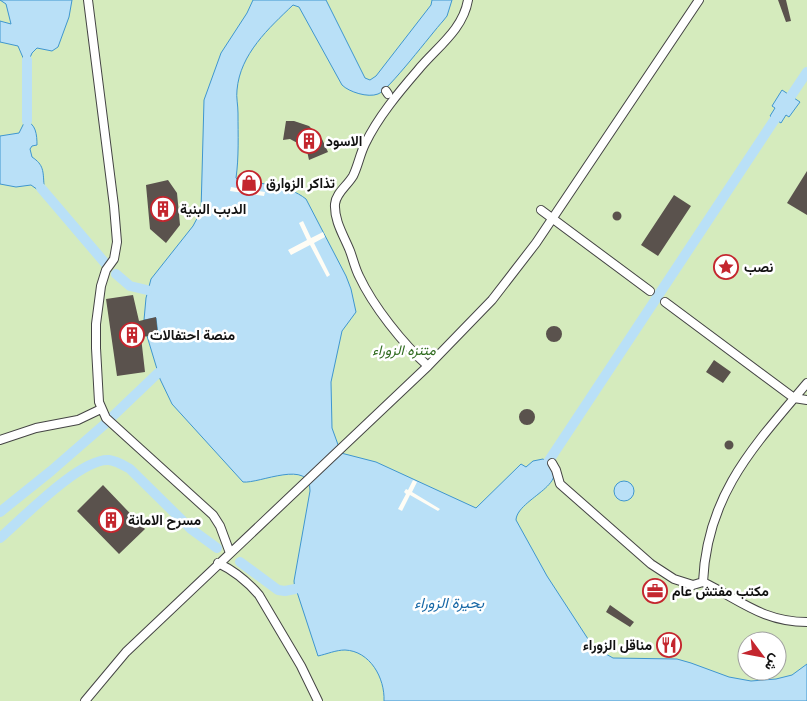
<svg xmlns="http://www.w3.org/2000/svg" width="807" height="701" font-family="'Roboto Serif',Vazirmatn,serif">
<rect width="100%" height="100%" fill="#fffdf5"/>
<path fill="#d5ebbd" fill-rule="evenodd" d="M0,0H807V701H0ZM747,641H777V671H747Z"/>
<path fill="#b9e0f7" stroke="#3f96cf" d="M0,0H72L69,17L58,47L52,51L37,48L32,53L29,60H24L18,46L0,42V21L11,24L6,4Z
M253,0H326L365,78L370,80L376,76L431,5L432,0H452L447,16L443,21C432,33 388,91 378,94C368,98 349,92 342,85L299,7L293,5C269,28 240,54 237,90C236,97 238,105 238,113C238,135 239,157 236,178L238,180C260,184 287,184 306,199L346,276L351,289L356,312L342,331L331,382L332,428L341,453L376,462L476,508L521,464L526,467L533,461L543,459C579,482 517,498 516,520L547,576L588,639C596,647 603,653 613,658L677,659L691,663L729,677L751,681L776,679L792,675L807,664V701H384C385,678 370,651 345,650C336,650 327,654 318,656L297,592H295L294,581L310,491C311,458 259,484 243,482L172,404L160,379L147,336L158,335L156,318L144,320L146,298L151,279L193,226L201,211L204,100L221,53L247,13Z
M782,90L800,102L789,117L786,115L781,123L770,116L775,108L772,106Z
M25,121C36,123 37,135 37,145L32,146L30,149L32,157C44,165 43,171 44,185L38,190L31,185L16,187L0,184V136L19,133Z
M614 491a10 10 0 1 1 20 0a10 10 0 1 1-20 0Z"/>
<path fill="#fffdf5" d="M243,181L247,182L246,189L265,192L264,196L230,191L231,187L242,189Z
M303,221L311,238L323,232L325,237L314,243L330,275L327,277L310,245L291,255L288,250L307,240L299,223Z
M413,480L417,482L412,492L440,509L438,511L410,495L402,511L398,509L406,494L404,492L406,489L408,490Z"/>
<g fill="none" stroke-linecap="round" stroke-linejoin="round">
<path stroke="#b9e0f7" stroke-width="10" d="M27,60V121
M791,96L807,72
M41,188L105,263
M116,274L130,286L147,290
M113,416L158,373
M548,462L775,119
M0,512L51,471L105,424
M0,538C22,519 80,458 109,460C117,461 123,465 130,469L191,529L217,548
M240,562L278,590L285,591L295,589"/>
</g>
<path fill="#5a524d" d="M778,0H786L791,21L786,22Z
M286,121H294L309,126L322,139L328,152L309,160L307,151L303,146L290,139L283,140Z
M807,171V215L787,203Z
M168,180L177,193L180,225L166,243L150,229L146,185Z
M674,195L691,206L658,256L641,245Z
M612.5 216a4.5 4.5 0 1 1 9 0a4.5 4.5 0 1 1-9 0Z
M133,295L139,321L156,317L158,335L141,337L145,372L117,376L106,299Z
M546 334a8 8 0 1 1 16 0a8 8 0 1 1-16 0Z
M714,360L731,372L723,383L706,372Z
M519 417a8 8 0 1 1 16 0a8 8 0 1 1-16 0Z
M724.5 445a4.5 4.5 0 1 1 9 0a4.5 4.5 0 1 1-9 0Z
M103,485L145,529L119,554L77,511Z
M610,605L634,622L630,627L606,612Z"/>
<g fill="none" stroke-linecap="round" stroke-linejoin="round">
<defs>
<path id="street" d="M88,0L114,206L117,242L114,259L106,270L101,286L96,324V348L99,402L106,418L213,515L220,526L230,553
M386,91L388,94
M541,210L650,291
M665,302L794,398L807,400
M428,366C403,344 373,306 359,276C355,268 353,259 350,251C344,236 334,221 335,204C336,193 347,186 353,176C358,166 360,154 365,144C378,117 399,92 418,70C436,48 463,30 468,0
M0,440L36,428L78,420L101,409
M552,463L556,470L560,484L651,564L674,579L693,585L703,582C740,600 763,622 807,622
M218,563C235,571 247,581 259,595L301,666L318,701
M703,582C707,494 754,446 807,383
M85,701L126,652L428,366L492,300L536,243L699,0"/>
</defs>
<use href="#street" stroke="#444" stroke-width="10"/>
<use href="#street" stroke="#fff" stroke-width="8"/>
</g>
<defs>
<symbol id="building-ring" viewBox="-11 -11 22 22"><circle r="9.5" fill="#fff" stroke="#c4262e" stroke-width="1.5"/><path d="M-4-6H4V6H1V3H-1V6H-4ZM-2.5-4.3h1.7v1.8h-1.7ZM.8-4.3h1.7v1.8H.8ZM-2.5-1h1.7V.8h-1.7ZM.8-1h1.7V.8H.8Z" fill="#c4262e"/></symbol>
<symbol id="shop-ring" viewBox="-11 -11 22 22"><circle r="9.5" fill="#fff" stroke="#c4262e" stroke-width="1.5"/><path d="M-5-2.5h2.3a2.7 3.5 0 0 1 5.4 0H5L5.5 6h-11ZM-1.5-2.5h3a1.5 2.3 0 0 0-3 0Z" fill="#c4262e"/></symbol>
<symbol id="sight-ring" viewBox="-11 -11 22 22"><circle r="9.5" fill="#fff" stroke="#c4262e" stroke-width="1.5"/><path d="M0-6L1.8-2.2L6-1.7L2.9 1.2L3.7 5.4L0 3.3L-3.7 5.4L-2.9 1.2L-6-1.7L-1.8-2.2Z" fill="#c4262e"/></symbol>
<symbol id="office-ring" viewBox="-11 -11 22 22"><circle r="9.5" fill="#fff" stroke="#c4262e" stroke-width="1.5"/><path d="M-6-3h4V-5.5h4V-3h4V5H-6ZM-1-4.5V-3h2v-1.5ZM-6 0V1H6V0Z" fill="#c4262e"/></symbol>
<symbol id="restaurant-ring" viewBox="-11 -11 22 22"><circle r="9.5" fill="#fff" stroke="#c4262e" stroke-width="1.5"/><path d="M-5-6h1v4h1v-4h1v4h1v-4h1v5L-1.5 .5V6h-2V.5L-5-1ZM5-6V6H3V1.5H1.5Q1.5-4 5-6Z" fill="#c4262e"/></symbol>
</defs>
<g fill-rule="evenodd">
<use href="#building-ring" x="295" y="127" width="28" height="28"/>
<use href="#shop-ring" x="235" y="169" width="28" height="28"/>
<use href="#building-ring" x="149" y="195" width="28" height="28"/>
<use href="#sight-ring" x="712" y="253" width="28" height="28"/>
<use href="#building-ring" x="118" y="321" width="28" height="28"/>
<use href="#building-ring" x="97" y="506" width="28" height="28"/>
<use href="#office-ring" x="641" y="577" width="28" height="28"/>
<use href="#restaurant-ring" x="655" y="631" width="28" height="28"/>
</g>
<g text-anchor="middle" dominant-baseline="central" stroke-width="5" stroke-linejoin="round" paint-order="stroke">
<g font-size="14" font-weight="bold" fill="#111" stroke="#fff" text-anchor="start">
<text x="326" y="141">الاسود</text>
<text x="266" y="183">تذاكر الزوارق</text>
<text x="180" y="209">الدبب البنية</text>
<text x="744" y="267">نصب</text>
<text x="150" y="335">منصة احتفالات</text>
<text x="128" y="520">مسرح الامانة</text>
<text x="672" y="591">مكتب مفتش عام</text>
<text x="652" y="645" text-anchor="end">مناقل الزوراء</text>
</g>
<g font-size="14" font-style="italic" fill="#2f6b1f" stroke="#fff">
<text x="404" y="350">متنزه الزوراء</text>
</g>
<g font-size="15" font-style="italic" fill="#1768a6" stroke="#fff">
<text x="449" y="603">بحيرة الزوراء</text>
</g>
</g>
<g transform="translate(762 656) rotate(122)"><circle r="24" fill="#ffffff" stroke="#a0a0a0"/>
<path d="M0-4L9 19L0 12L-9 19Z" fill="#c4262e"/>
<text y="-8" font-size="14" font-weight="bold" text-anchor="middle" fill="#111111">ش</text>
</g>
</svg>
